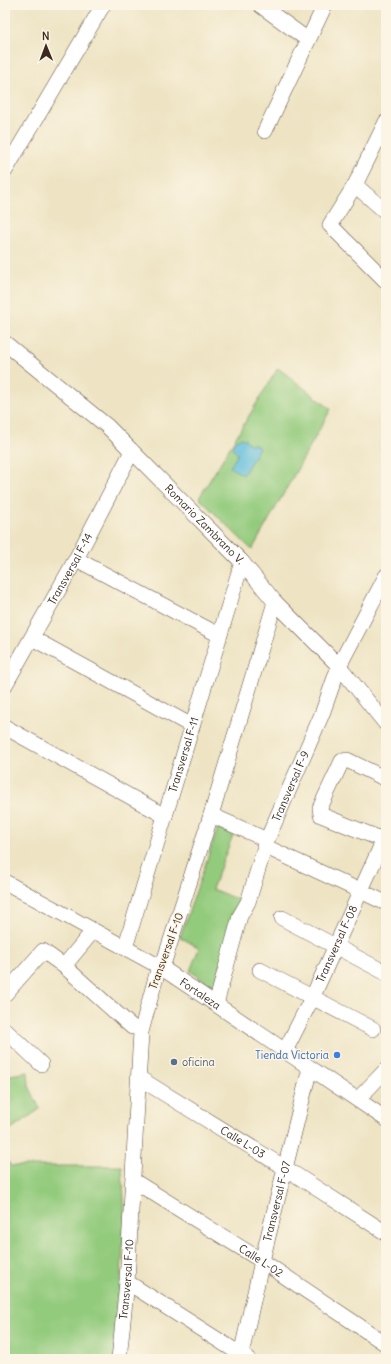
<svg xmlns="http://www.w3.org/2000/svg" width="391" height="1364" font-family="Delius,sans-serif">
<rect width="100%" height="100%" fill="#fcf5e5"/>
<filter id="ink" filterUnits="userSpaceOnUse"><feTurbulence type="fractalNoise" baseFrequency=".025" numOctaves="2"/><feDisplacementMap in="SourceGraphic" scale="8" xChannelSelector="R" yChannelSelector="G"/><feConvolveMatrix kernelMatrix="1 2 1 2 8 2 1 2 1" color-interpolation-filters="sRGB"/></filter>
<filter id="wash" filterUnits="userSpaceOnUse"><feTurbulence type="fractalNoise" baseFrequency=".012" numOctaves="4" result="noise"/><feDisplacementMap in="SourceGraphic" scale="16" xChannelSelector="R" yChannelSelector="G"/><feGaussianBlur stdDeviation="0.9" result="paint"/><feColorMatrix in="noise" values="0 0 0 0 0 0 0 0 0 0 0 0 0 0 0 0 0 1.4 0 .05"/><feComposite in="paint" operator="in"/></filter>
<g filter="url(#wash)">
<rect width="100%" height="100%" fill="#eee4c4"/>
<path fill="#93cb7d" stroke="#677a4e" d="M278,368L331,409L252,550L199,498Z
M218,828L233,835L212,889L241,901L214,987L190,971L199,948L180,937Z
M28,1072L29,1086L40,1109L5,1133V1076Z
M5,1158L11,1166H122L125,1218L115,1359H5Z"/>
<path fill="#5dbddb" stroke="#4c747c" d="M241,438L246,440L249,444H255L259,448L243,475L230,467L238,454L233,449C232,443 235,439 241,438Z"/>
</g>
<g filter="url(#ink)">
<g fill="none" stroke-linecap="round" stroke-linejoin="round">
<defs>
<g id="minor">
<path d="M260,5L308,40"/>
<path d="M386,122L355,185L330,225L386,281"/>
<path d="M265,131L325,5"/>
<path d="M5,171L103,5"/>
<path d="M355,185L386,212"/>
<path id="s1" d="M5,343L107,426L242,562L275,602L339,666L386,724"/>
<path d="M76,559L219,635"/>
<path d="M32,638L192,726"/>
<path id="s2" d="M5,685L76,559L132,451"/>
<path d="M5,727L165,816"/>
<path d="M386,779L347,760L342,761L320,808L321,815L386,841"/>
<path d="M211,815L267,840"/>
<path d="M264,846L386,903"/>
<path id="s3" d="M5,882L162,968L386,1119"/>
<path d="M282,918L386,973"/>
<path id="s4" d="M125,948L242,562"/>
<path d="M64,966L93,931"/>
<path d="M260,970L373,1029"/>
<path d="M5,994L43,951L64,966L132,1027"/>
<path id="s5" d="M216,1004L240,916L248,902L267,840L322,714L339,666L386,576"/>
<path d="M5,1030L41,1064"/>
<path id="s6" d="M285,1051L313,996L386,835"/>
<path id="s7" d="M139,1078L285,1168L386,1233"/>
<path d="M358,1099L386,1070"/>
<path id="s8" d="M134,1181L262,1261L386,1344"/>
<path d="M127,1282L248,1359"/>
<path id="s9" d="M119,1359L127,1282L141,1032L159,966L162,968L211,815L275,602"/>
<path id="s10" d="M240,1359L262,1261L310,1068"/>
</g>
</defs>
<use href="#minor" stroke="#564637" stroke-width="16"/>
<use href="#minor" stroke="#fff" stroke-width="15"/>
</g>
</g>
<circle fill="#3f7fe0" stroke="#fcf5e5" stroke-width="1.5" cx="337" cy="1055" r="4"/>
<circle fill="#5c6f8a" stroke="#fcf5e5" stroke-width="1.5" cx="174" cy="1062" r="4"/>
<g text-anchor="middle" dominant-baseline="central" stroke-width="3" stroke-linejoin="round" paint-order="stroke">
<g font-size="11" fill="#3b2a1e" stroke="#fcf5e5">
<text stroke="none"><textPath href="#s1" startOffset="270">Romario Zambrano V.</textPath></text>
<text stroke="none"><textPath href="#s2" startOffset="133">Transversal F-14</textPath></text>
<text stroke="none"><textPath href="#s4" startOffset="202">Transversal F-11</textPath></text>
<text stroke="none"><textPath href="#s5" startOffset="231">Transversal F-9</textPath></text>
<text stroke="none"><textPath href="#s6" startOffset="119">Transversal F-08</textPath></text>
<text transform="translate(166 951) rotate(-70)">Transversal F-10</text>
<text stroke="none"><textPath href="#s3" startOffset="225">Fortaleza</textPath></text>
<text stroke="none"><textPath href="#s7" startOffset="122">Calle L-03</textPath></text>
<text stroke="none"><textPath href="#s10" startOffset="162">Transversal F-07</textPath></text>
<text stroke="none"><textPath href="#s8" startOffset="150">Calle L-02</textPath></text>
<text stroke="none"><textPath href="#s9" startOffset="80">Transversal F-10</textPath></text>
</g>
<g font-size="11" fill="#366cbe" stroke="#fcf5e5" text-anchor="end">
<text x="329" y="1055">Tienda Victoria</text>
</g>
<g font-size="11" fill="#4e5e75" stroke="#fcf5e5" text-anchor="start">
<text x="182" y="1062">oficina</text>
</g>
</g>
<rect width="391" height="1364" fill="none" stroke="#fcf5e5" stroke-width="20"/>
<g transform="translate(46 46) rotate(359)" stroke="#fcf5e5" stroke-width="3" paint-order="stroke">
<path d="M0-3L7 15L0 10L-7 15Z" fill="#3b2a1e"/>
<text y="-6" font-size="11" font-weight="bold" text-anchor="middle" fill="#3b2a1e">N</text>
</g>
</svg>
